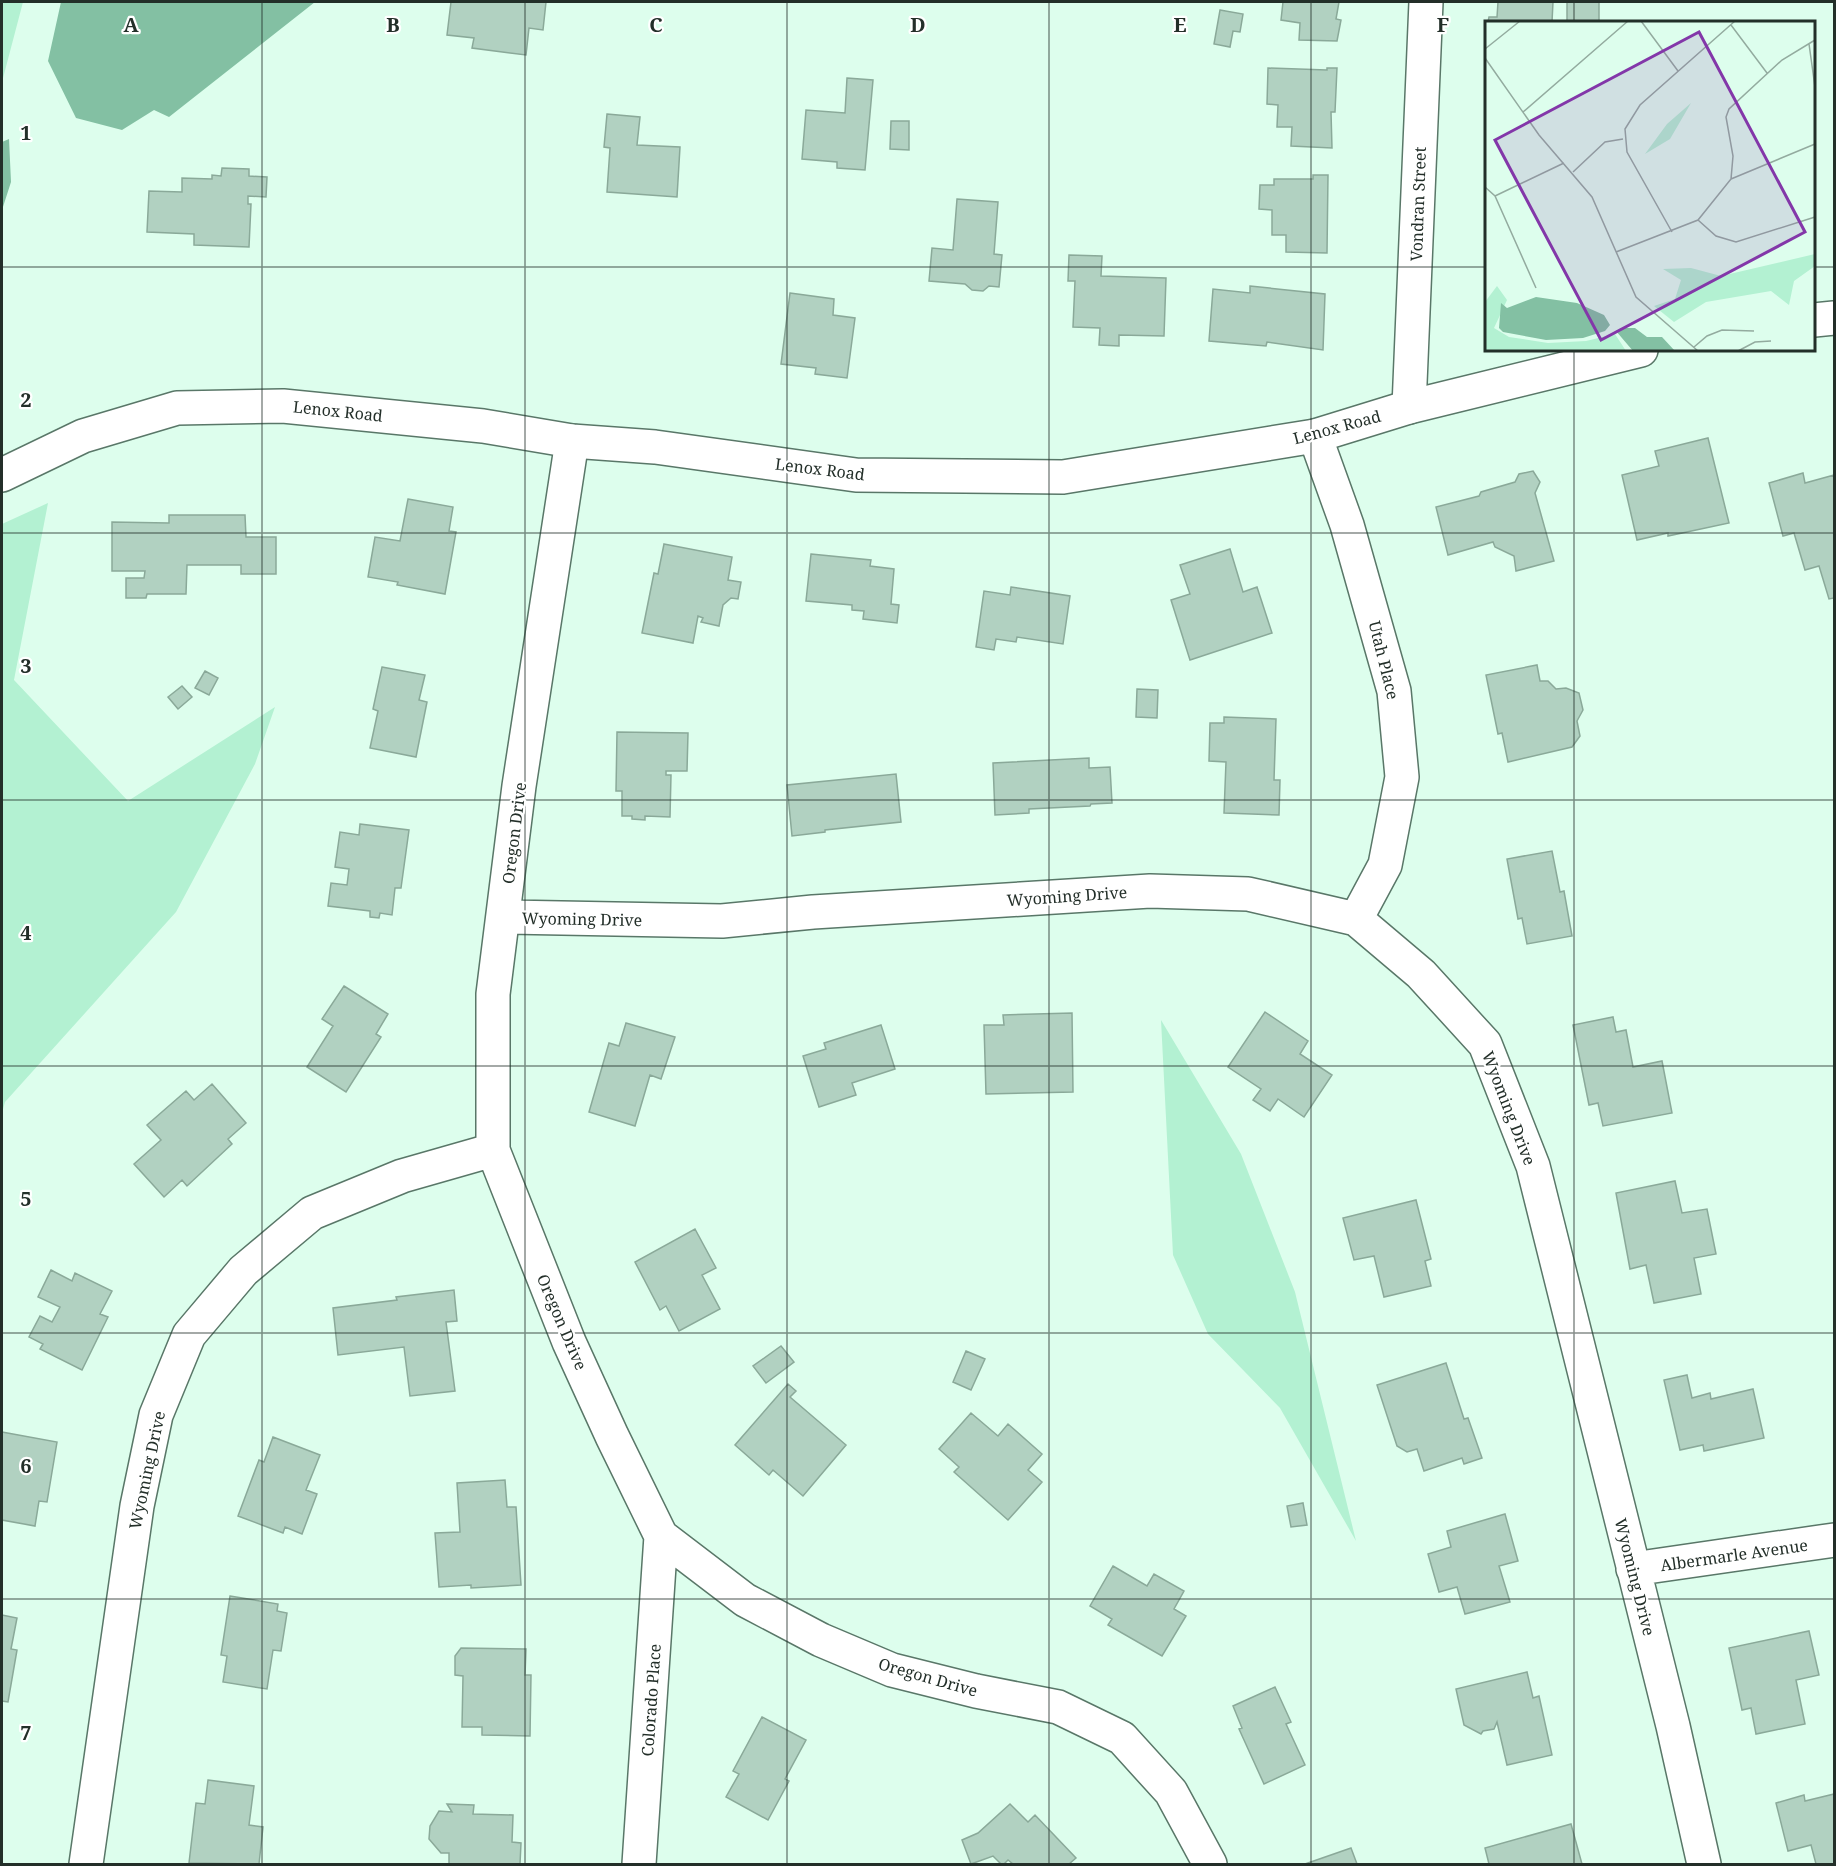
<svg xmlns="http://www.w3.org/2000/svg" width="1836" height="1866" font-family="'Noto Serif',serif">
<rect width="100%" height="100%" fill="#ddfeed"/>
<path fill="#b3f1d2" d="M2,2H23L2,82Z
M48,503L14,680L128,801L275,707L255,764L176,912L5,1102L2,1113V524Z
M1161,1020L1241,1154L1295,1292L1356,1541L1280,1408L1208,1334L1173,1255Z"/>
<path fill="#83c0a3" d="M61,2H315L169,117L154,110L122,130L76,118L48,61Z
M9,139L11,182L2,210V142Z"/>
<path fill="#b1d1c1" stroke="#8aa999" stroke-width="1.5" d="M451,2H546L543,30L529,28L526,55L472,48L474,38L447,35Z
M1283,2H1339L1336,19L1341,20L1337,41L1299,40L1300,23L1281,20Z
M1498,2H1553L1552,22H1488L1489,17H1497Z
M1567,2H1599V21H1567Z
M1220,10L1243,14L1240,32L1233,31L1230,47L1214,44Z
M1268,68L1327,70V68H1337L1335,112H1331L1332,148L1291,146L1292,127H1277L1278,105L1267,104Z
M847,78L873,80L865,170L837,168V162L802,159L806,110L845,113Z
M607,114L640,117L637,145L680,147L677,197L607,192L610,148L604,147Z
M891,121H909V150L890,149Z
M222,168L249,169V176L267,177L266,197L248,196V204H251L249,247L194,245V234L147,232L149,191L182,192V178L212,179V175L221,176Z
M1313,175H1328L1327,253L1286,252V235H1272V210L1259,209L1260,185H1274V179H1313Z
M957,199L998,202L994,254L1002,255L999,287L989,286L983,291L972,290L965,284L929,281L932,248L953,250Z
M1069,255L1102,256L1101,276L1166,278L1164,336L1119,335V346L1099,345L1100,328L1073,327L1075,281H1068Z
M1250,286L1325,294L1323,350L1267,342L1266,346L1209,341L1213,289L1250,293Z
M790,293L834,299L833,315L855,318L847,378L815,374L816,368L781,364Z
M1708,438L1729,523L1668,536V533L1637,540L1622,475L1659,466L1655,451Z
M1533,471L1540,482L1535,493L1554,561L1516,571L1514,556L1495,547L1493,542L1448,555L1436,507L1479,496L1481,492L1515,482L1519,474Z
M1803,473L1805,483L1834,475V598L1829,599L1819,566L1805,570L1794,533L1783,536L1769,483Z
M408,499L453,507L449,531L456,532L445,594L397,585L398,582L368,577L375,537L400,541Z
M169,515H245L246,537H276V574H241V565H187L186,594H147L146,598H126V578H144L145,571H112V522L169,523Z
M664,544L732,557L728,580L741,582L738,599L731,598L723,605L719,626L701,622L703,618L698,616L693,643L642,633L654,573L658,574Z
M1230,549L1243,592L1257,587L1272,633L1190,660L1171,600L1190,594L1180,565Z
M811,554L871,560L870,566L894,569L891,604L899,605L897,623L863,619L864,611L852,610V605L806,601Z
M1011,587L1070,596L1063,644L1017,637L1016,642L996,639L994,650L976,647L984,591L1010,595Z
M1537,665L1540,681H1548L1556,689L1566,688L1579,693L1583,710L1577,721L1580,736L1572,747L1508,762L1502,733L1498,734L1486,675Z
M382,667L425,675L419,700L427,702L416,757L370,748L378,711L373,709Z
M205,671L218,678L209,695L195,688Z
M182,686L192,697L178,709L168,697Z
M1137,689L1158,690L1157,718L1136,717Z
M1224,717L1276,719L1274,780H1280L1279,815L1224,813L1226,762L1209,761L1210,723H1224Z
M617,732L688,733L687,771H666V775H671L670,817L645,816V820L632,819V816H622V791H616Z
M1089,758V768L1110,767L1112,803L1091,804L1090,806L1029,809V813L995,815L993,763Z
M896,774L901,822L825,830V832L792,836L787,785Z
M360,824L409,830L401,888H395L392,915L380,913L379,918L370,917V911L328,906L331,883L347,885L349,869L335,867L340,832L359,835Z
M1552,851L1560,892L1564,891L1572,936L1527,944L1522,918L1518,919L1507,859Z
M344,986L388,1014L376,1034L381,1037L346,1092L307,1067L333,1026L322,1019Z
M1265,1012L1308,1041L1300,1054L1332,1075L1304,1117L1278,1099L1270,1111L1253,1100L1261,1089L1228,1067Z
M1072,1013L1073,1092L986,1094L984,1025H1004L1003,1015Z
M1613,1017L1616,1032L1626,1030L1633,1067L1662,1061L1672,1113L1603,1126L1598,1103L1589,1105L1573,1025Z
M626,1023L675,1037L661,1079L650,1075L635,1126L589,1112L609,1043L619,1046Z
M881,1025L895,1069L852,1083L856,1095L819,1107L803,1056L826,1049L824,1043Z
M212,1084L246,1123L228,1139L232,1144L187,1186L182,1180L164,1197L134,1164L161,1140L147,1125L186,1091L194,1100Z
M1675,1181L1682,1213L1707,1209L1716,1254L1694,1258L1701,1294L1654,1303L1646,1265L1630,1269L1616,1193Z
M1416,1200L1431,1259L1425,1261L1431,1286L1384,1297L1374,1256L1354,1260L1343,1218Z
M695,1229L716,1268L702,1275L720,1309L679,1331L666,1306L660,1310L635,1262Z
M51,1270L72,1281L75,1273L112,1291L100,1314L108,1317L82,1370L40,1349L43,1344L29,1337L40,1316L52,1322L60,1307L38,1297Z
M454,1290L457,1321L446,1322L455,1391L410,1396L404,1347L338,1355L333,1308L397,1300L396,1297Z
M781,1346L794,1362L766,1383L753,1366Z
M966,1351L985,1359L971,1390L953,1382Z
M1446,1363L1464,1419L1468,1418L1482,1458L1464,1464L1462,1458L1424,1471L1417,1449L1407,1452L1397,1446L1377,1385Z
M1687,1375L1692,1398L1710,1393L1711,1399L1753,1389L1764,1438L1704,1451L1703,1445L1680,1450L1664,1380Z
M788,1384L796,1391L790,1397L846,1445L803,1496L773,1470L769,1475L735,1445Z
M971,1413L998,1436L1008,1424L1042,1454L1028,1470L1042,1482L1008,1520L954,1472L959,1467L939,1449Z
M2,1432L57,1442L47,1502L39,1501L35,1526L2,1520Z
M273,1437L320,1455L306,1490L317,1494L302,1534L285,1527L283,1533L238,1516L259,1460L264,1462Z
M505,1480L507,1507H516L521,1585L471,1588V1585L439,1587L435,1533L460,1532L457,1483Z
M1303,1503L1307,1525L1291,1527L1287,1506Z
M1505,1514L1518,1561L1499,1566L1510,1602L1465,1614L1457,1587L1439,1592L1428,1554L1451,1547L1447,1531Z
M1113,1566L1147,1586L1154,1574L1184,1591L1174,1609L1186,1616L1162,1656L1108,1625L1112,1619L1090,1606Z
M230,1596L278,1604L277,1611L287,1613L281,1651L273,1650L267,1689L223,1682L227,1656L221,1655Z
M2,1615L17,1618L11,1649L17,1650L8,1702L2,1701Z
M1809,1631L1819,1675L1796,1680L1805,1724L1756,1734L1751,1708L1742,1710L1729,1648Z
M461,1648L526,1649L525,1675H531L530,1736L482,1735V1727H462L463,1676L455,1675V1656Z
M1527,1672L1533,1698L1539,1696L1552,1755L1507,1765L1497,1722L1494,1729L1483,1731L1481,1734L1464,1725L1456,1689Z
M1275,1687L1291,1722L1286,1724L1305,1765L1264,1784L1239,1729L1242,1728L1233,1706Z
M762,1717L806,1740L785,1779L789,1781L768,1820L726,1797L739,1774L733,1771Z
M208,1780L254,1786L249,1825L263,1827L259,1864L189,1863L196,1803L205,1804Z
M1834,1794V1864H1816L1811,1845L1788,1851L1776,1803L1804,1795L1805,1801Z
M447,1804L474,1805L473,1814L513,1815L512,1842L521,1843L520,1864H449V1853H441L429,1839L430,1826L439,1811L452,1812Z
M1010,1804L1028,1822L1035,1815L1076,1858L1069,1864H1013L1008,1860L1004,1864H1001L993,1856L971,1864L962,1840L978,1833Z
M1571,1824L1582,1864H1489L1485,1848Z
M1351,1848L1357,1864H1305Z"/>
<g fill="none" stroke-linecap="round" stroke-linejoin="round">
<defs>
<path id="minor" d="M1409,407L1426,2
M1315,436L1347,525L1394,691L1402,777L1385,865L1356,919
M572,441L519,786L493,994V1150L569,1342L612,1436L661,1536L745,1600L821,1640L892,1670L976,1691L1058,1707L1122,1738L1171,1792L1210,1864
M503,917L722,921L813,912L1150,891L1248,894L1356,919L1421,974L1485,1044L1533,1166L1673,1726L1704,1864
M1633,1569L1834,1540
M86,1864L137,1506L156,1415L189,1335L243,1271L312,1213L402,1176L493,1150
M639,1864L661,1536"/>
<path id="tertiary" d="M1814,320L1834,318
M2,475L83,436L177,408L283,406L483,426L572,441L655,447L856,475L1063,477L1315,436L1409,407L1641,350"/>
</defs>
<use href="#minor" stroke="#597768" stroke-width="36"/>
<use href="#tertiary" stroke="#597768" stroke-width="36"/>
<use href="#minor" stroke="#fff" stroke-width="33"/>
<use href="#tertiary" stroke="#fff" stroke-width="33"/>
</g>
<path fill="none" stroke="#232f29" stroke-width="1.5" stroke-opacity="0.55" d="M262,2V1864M525,2V1864M787,2V1864M1049,2V1864M1311,2V1864M1574,2V22M2,267H1486M1814,267H1834M1574,350V1864M2,533H1834M2,800H1834M2,1066H1834M2,1333H1834M2,1599H1834"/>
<g text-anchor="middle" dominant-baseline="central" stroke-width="4.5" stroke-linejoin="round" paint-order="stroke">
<g font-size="16" fill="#232f29" stroke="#fff">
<text transform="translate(1418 204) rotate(-88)">Vondran Street</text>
<text transform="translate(338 411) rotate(6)">Lenox Road</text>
<text transform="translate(1337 427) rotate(-15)">Lenox Road</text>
<text transform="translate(820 469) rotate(7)">Lenox Road</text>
<text transform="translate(1384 660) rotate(76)">Utah Place</text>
<text transform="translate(514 833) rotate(-83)">Oregon Drive</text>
<text transform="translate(1067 896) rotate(-4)">Wyoming Drive</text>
<text transform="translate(582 919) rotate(1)">Wyoming Drive</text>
<text transform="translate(1509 1108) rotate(69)">Wyoming Drive</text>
<text transform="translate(562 1322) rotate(67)">Oregon Drive</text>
<text transform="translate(147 1470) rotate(-78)">Wyoming Drive</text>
<text transform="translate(1734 1555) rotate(-8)">Albermarle Avenue</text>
<text transform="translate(1635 1577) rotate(76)">Wyoming Drive</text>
<text transform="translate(928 1677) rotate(16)">Oregon Drive</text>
<text transform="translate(651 1700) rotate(-86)">Colorado Place</text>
</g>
</g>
<g transform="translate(1485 21)">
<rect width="330" height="330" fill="#ddfeed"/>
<path d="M206,82L185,118L160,133L182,103ZM330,233V245L309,260L304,284L286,270L221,281L189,301L169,285L190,278L196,259L178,248L206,247L236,255ZM12,265L22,279L9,307L24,316L63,322L101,320L130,313L141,330H0V281Z" fill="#b3f1d2"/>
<path d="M51,276L92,282L119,294L125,304L120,310L98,317L61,319L18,311L14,307L16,282L22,287ZM136,307H150L162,316H177L190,330H148L131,310Z" fill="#83c0a3"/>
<path fill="none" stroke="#93ab9f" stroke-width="1.5" d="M156,0L193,50M246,4L282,52M324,23L330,66M0,28L35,0M0,37L54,114L107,176L151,276L213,330M38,91L143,0M88,151L120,121L138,118M246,158L330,123M0,166L10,175L51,267M10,175L79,142M213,199L231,215L251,221L330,196M187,211L142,131L140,108L155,84L250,0M131,231L213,199L246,158L248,135L241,96L244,88L297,39L330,19M209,326L222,315L237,309L269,310M253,330L270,321L286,320"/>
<path fill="#8337a9" fill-opacity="0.15" stroke="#8337a9" stroke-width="3" d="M214,11L320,211L116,319L10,119Z"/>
<rect width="330" height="330" fill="none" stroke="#232f29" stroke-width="3"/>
</g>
<g font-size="20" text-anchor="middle" font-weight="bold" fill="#232f29" stroke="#fff" stroke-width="4.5" stroke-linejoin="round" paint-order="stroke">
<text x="131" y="32">A</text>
<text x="393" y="32">B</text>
<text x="656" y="32">C</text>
<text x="918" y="32">D</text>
<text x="1180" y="32">E</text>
<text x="1443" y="32">F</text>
<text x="26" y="140">1</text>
<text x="26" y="407">2</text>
<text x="26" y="673">3</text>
<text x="26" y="940">4</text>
<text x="26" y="1206">5</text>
<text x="26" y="1473">6</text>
<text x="26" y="1740">7</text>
</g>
<rect width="1836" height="1866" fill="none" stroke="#232f29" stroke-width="6"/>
</svg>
